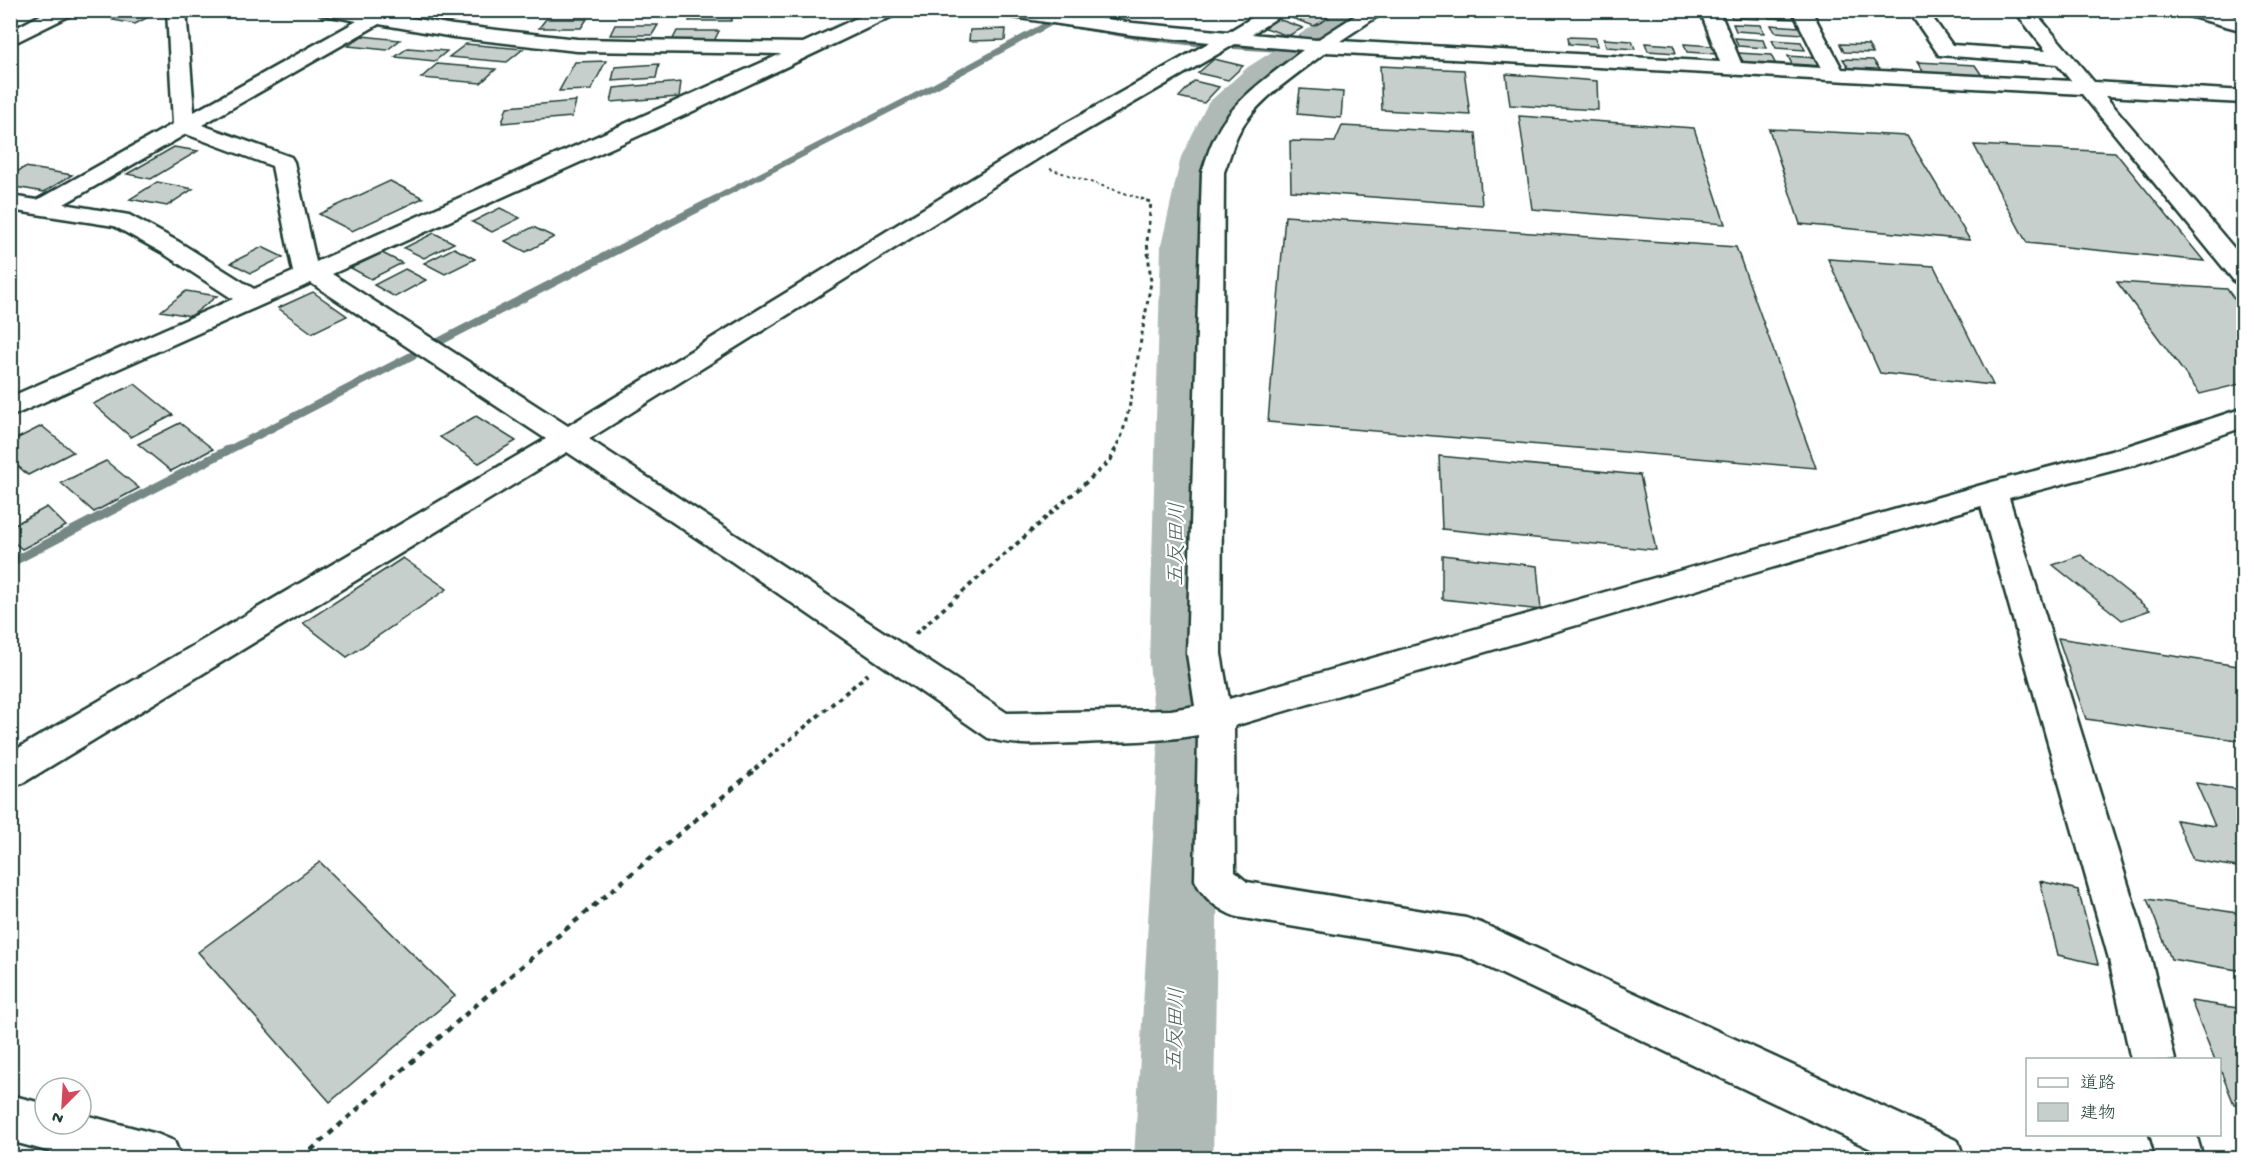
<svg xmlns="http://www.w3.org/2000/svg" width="2254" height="1169" font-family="'Gochi Hand','Klee One',sans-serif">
<rect width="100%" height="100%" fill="#fff"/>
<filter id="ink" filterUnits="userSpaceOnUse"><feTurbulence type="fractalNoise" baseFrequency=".0167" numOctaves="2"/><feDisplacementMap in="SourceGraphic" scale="12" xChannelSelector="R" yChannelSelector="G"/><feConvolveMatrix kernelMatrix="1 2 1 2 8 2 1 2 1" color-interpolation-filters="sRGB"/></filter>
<g filter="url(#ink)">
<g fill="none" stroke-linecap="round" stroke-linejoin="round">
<path stroke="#758883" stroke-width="6" d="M713,200L935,86L1052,22L1135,36L1205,44L1295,50"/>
<path stroke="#758883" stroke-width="8" d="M225,452L716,199"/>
<path stroke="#758883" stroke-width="9" d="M10,563L228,450"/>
<path fill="#afbab7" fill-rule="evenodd" d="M1338,10H1379L1374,17L1343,34L1272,81L1237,115L1219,157L1203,246L1207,663L1220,753L1213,1158H1134L1158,753L1149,663L1161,246L1181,157L1208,103L1248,67Z"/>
</g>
<path fill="#c7cfcc" stroke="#1f3d34" stroke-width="1.5" d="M133,10H140L156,13L135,24L113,20Z
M1295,10H1308L1329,18L1314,26L1286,16Z
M1729,10L1756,12L1759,19L1732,18Z
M2198,10H2244V22Z
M1765,11L1793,12L1797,19L1769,18Z
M694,12H735L731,21H689Z
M1275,18L1303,28L1288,36L1260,26Z
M546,19H587L581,28H539Z
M1733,24L1761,25L1764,33L1736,31Z
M615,25H658L652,35H610Z
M1771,25L1799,27L1803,34L1775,32Z
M1006,29L1005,40L969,41L970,30Z
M677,31H719L714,41H672Z
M362,36L400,40L387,50L348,46Z
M1568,37L1596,38L1597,46L1569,44Z
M1735,38L1763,40L1766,48L1738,46Z
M1604,39L1632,41L1635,49L1606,47Z
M1772,40L1801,42L1805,50L1776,48Z
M1645,43L1673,45L1676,53L1648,51Z
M466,44L523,49L507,62L449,57Z
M1684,44L1712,46L1716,54L1687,52Z
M1840,44L1868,45L1873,53L1844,52Z
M408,48L447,51L435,61L395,57Z
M1738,53L1771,55L1776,65L1744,63Z
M1788,56L1817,58L1822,66L1792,64Z
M1214,59L1243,66L1228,80L1198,73Z
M1843,59L1873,60L1881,71L1850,70Z
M606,61L591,90L559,91L575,62Z
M1917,62L1975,65L1983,77L1924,73Z
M437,64L496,69L481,83L421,78Z
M659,64L656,78L612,81L615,67Z
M1380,66L1464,70L1470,115L1382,110Z
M1506,74L1597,81L1598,110L1510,105Z
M1194,81L1219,87L1204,103L1179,97Z
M681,82L679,97L611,102L614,88Z
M1300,89L1343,92L1341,118L1297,114Z
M576,101L572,117L502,123L507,107Z
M1519,116L1694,128L1725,224L1532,209Z
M1342,126L1476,133L1482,205L1291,191L1290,141L1335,142Z
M1769,129L1907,136L1970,240L1800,224Z
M1974,145L2115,152L2204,261L2027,243Z
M174,147L198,151L151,179L127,174Z
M25,167L72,175L44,192L10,186V176Z
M390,181L423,198L352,231L319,214Z
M157,182L193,189L167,206L130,199Z
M500,208L520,218L492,232L472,222Z
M1285,216L1736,247L1816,468L1268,422Z
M533,227L554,237L526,252L505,241Z
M434,233L454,243L424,258L404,248Z
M262,247L283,257L251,273L231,263Z
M454,248L475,259L445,274L424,263Z
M382,253L402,263L371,279L351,268Z
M1828,259L1934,266L1993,385L1880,373Z
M405,269L426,280L395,297L374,285Z
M2117,282L2227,289L2244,312V383L2200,394Z
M186,291L217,296L191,316L161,311Z
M313,292L347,316L312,333L278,308Z
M135,384L173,415L131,437L93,404Z
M476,416L516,441L479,463L440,437Z
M180,423L213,449L171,471L138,444Z
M42,426L73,452L28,475L10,459V442Z
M1439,456L1640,475L1656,550L1442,529Z
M106,461L139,488L94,512L61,483Z
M47,507L66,526L22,549L10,539V527Z
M1442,555L1537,566L1541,610L1442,599Z
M2081,555L2150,610L2122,620L2053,565Z
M403,558L447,589L347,657L303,623Z
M2058,638L2244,667V741L2086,719Z
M2196,783L2242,790L2244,868L2193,860L2176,820L2215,826Z
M320,862L455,996L330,1102L198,952Z
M2040,881L2078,890L2098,964L2058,955Z
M2147,899L2237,913L2244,928V971L2171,959Z
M2191,1001L2244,1009V1105L2234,1104L2220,1069V1060H2215Z"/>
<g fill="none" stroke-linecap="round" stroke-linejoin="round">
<defs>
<path id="minor" d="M50,10H75L73,14L10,45V31Z
M167,10H186L194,112L357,21L320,14L318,10H393V15L453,25L577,39L803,43L874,10H899L897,14L687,114L332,274L568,426L1026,146L1210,42L1133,35L1006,16L999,14L997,10H1048L1133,23L1228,32L1265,10H1289L1252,34L1317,40L1364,10H1387L1340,41L1720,62L1700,10H1719L1741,63L1821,68L1792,10H1811L1842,69L2071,81L2057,64L1939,55L1908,10H1927L1952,45L2046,51L2014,10H2033L2094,82L2244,91V103L2105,96L2244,260V285L2235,282L2082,94L1326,52C1295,76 1254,101 1237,136C1232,147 1229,160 1224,172L1221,654L1229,699L1992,482L2115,450L2244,408V427L2134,465L2009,498L2151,959L2175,1060H2131L2109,959L1981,506L1234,726L1235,872L1247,882L1466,918L1481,923L1958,1141L1964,1158H1890L1462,955L1237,917C1218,910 1203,898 1195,880L1198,735C1159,742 1120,741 1081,743C1051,743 1017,748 988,738L731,561L567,452L23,783L10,787V753L546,439L311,283L10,417V397L233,299L161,252L114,226L10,210V196L37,200L173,124ZM379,24L453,37L577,51L781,54L316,262L294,162L291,157L202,125ZM1235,44L1303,50C1271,75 1232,100 1215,137C1209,148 1206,161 1202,172L1187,654L1195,706L1171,710L1007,713L589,439L1042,156ZM186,134L272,166L293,272L254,289L179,242L129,215L64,204Z
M2179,10H2212L2244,19V31L2181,14Z
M2150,1134H2196L2203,1158H2157Z"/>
<path id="highway" d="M10,1095L45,1104V1124H81V1114L157,1134L174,1141L181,1158H73L10,1141Z"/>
</defs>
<use href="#minor" stroke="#1f3d34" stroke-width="5"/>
<use href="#highway" stroke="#1f3d34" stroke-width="5"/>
<path stroke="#1f3d34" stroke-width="2" stroke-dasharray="3 3" stroke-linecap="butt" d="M1050,169L1146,200"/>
<path stroke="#1f3d34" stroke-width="3" stroke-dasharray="4 4" stroke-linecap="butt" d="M1114,452L1122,435L1129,409L1151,282L1147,242L1151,202L1141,199"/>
<path stroke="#1f3d34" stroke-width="4" stroke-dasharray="4.5 4.5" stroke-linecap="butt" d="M915,634L1110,461L1115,450
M755,769L868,674"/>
<path stroke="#1f3d34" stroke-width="4.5" stroke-dasharray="6 6" stroke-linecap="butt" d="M302,1158L482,1000L757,768"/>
<use href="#minor" fill="#fff" fill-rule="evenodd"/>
<use href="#highway" fill="#fff" fill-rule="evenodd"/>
</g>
</g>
<g text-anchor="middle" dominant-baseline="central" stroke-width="4.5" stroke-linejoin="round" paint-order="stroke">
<g font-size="21" font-style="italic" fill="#4a625b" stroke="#fff">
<text transform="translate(1179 544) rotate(-89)">五反田川</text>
<text transform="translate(1178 1029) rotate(-88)">五反田川</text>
</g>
</g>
<rect width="2254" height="1169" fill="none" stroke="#fff" stroke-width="36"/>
<rect x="18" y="18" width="2218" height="1133" fill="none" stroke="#1f3d34" stroke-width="2" filter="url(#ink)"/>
<rect x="2026" y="1058" width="195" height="78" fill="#ffffff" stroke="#a5b1ae" stroke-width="1.5"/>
<rect x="2038" y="1078" width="30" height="9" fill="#ffffff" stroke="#a5b1ae" stroke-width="1.5"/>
<text x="2080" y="1088" font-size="18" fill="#1f3d34">道路</text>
<rect x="2038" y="1103" width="30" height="18" fill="#c7cfcc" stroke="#a5b1ae" stroke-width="1.5"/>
<text x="2080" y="1118" font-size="18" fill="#1f3d34">建物</text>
<g transform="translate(63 1106) rotate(204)"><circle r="28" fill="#ffffff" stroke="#a5b1ae" stroke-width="1.5"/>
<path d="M0-4.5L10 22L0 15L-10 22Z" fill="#d1495b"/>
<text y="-9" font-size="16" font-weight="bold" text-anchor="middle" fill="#1f3d34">N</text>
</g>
</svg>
